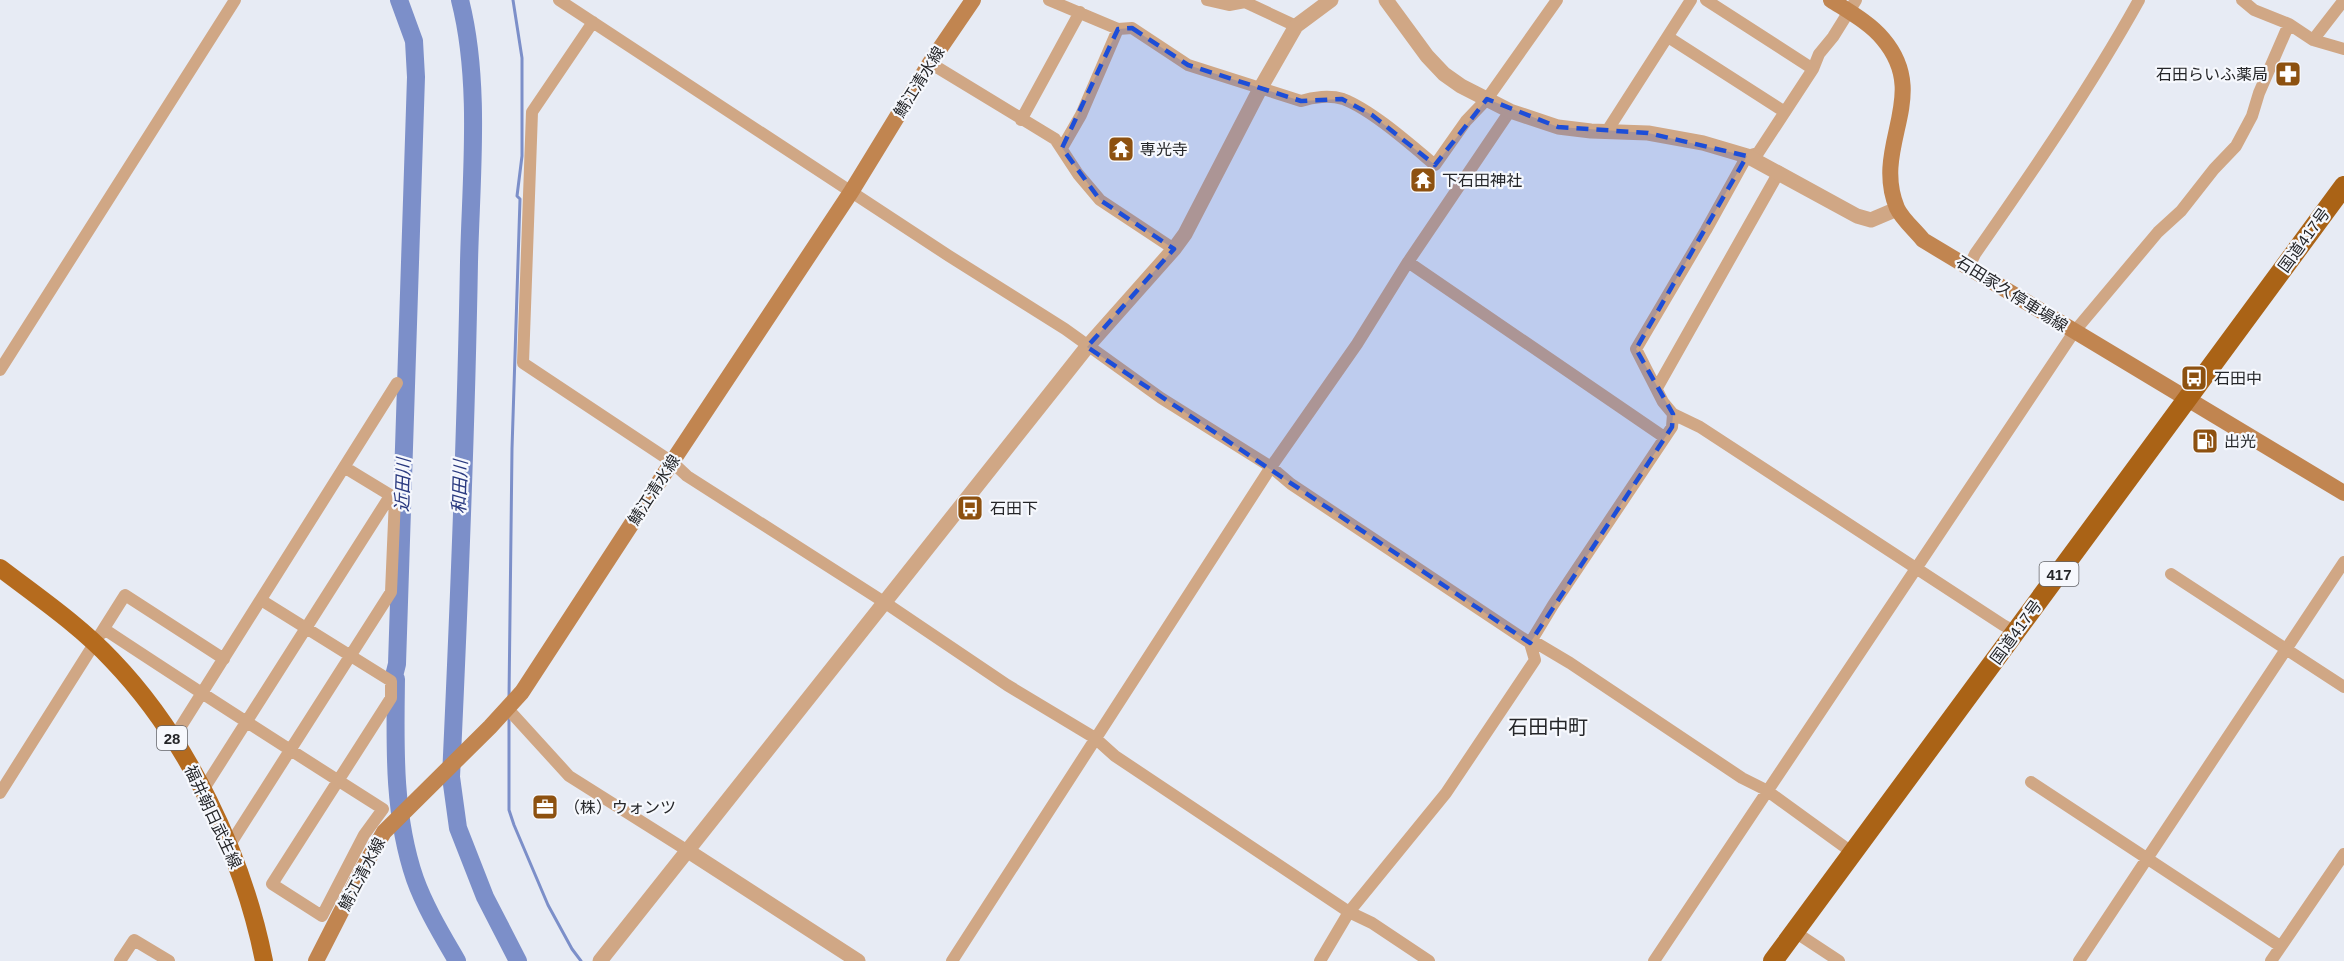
<svg xmlns="http://www.w3.org/2000/svg" width="2344" height="961" font-family="Helvetica,'Noto Sans JP',sans-serif">
<rect width="100%" height="100%" fill="#e7ebf4"/>
<g fill="none" stroke-linecap="round" stroke-linejoin="round">
<path stroke="#7c8fc9" stroke-width="3" d="M509,698L512,449L520,199L517,196L522,156V58L513,0
M509,716V810L514,825L548,905L572,949L581,961"/>
<path stroke="#7c8fc9" stroke-width="18" d="M399,0L414,41L416,77L397,664L394,676L396,679C395,746 393,815 415,879C425,907 442,935 457,961
M460,0C481,82 471,177 469,262C466,433 459,606 451,777L458,828L485,897L518,961"/>
<path stroke="#d0a785" stroke-width="12" d="M559,0L949,256L1065,329L1161,398L1271,467L1291,484L1530,643L1535,660L1446,793L1349,912L1320,961
M1049,0L1118,29L1132,28L1188,65L1301,101C1313,97 1330,95 1343,99C1372,110 1411,145 1435,165L1466,121L1487,99L1557,0
M1207,0L1229,5L1245,2L1296,26
M1706,0L1813,69
M1856,0L1833,37L1819,54L1813,69L1758,153L1747,156L1706,230L1636,349L1663,402L1673,414L1700,427L2003,625L2016,632
M2242,0L2254,10L2289,24L2313,40L2344,49
M593,22L532,112L523,363L672,462L687,476L884,602L1007,685L1095,738L1115,756L1349,912L1372,923L1429,961
M1668,37L1785,112
M2313,40L2344,0
M930,63L1055,139L1078,174L1100,200L1174,249
M1021,120L1080,12
M1607,131L1691,0
M1062,148L1081,115L1118,29
M1408,262L1664,437
M1969,267L1975,254C2033,171 2090,88 2139,0
M0,370L235,0
M1657,388L1779,172
M2171,574L2344,687
M104,629C196,690 290,750 383,809L364,835L322,916L272,884L391,698V681L261,600
M1533,641L1570,663L1742,778L1766,790L1853,853
M1530,643L1553,605L1672,427L1673,414
M508,709L569,776L688,851
M173,739L397,383
M2031,782L2280,946
M203,790L390,496
M0,793L125,595L224,659
M229,846L391,592L395,498L344,467
M1795,932L1839,961
M120,961L134,940L169,961
M952,961L1271,467L1357,344L1408,262L1510,111
M1654,961L2074,332L2158,232L2181,211L2214,169L2236,146L2252,116L2259,93L2289,24
M2079,961L2344,562
M2271,961L2344,854"/>
<path stroke="#d0a785" stroke-width="15" d="M1386,0L1427,56L1444,74L1461,86L1510,111L1558,127L1591,131L1648,133L1703,143L1747,156L1857,216L1871,220L1897,209
M688,851L858,961
M600,961L1087,347L1174,249L1185,234L1260,89L1296,26L1331,0"/>
<path stroke="#c18550" stroke-width="16" d="M1831,0C1848,11 1870,23 1883,39C1932,97 1871,145 1897,208C1902,219 1915,230 1923,240L2344,493
M316,961L366,863L384,832L490,727L522,692L672,462L851,192L930,63L973,0"/>
<path stroke="#b56b1e" stroke-width="18" d="M0,568C38,597 79,625 112,660C187,738 243,855 264,961"/>
<path stroke="#aa6316" stroke-width="20" d="M1773,961L2344,186"/>
</g>
<path fill="#1d4ed8" fill-opacity="0.2" stroke="#1d4ed8" stroke-width="4.5" stroke-dasharray="12 8" stroke-linejoin="round" d="M1132,28L1188,65L1301,101L1342,99L1372,115L1435,165L1487,99L1558,127L1648,133L1747,156L1636,349L1673,414L1672,427L1530,643L1087,347L1174,249L1100,200L1062,148L1118,29Z"/>
<defs>
<symbol id="pharmacy-square" viewBox="-11 -11 22 22"><rect x="-9" y="-9" width="18" height="18" rx="4" fill="#8d5110" stroke="#f6f8fd"/><path d="M-2-6h4v4h4v4h-4v4h-4v-4h-4v-4h4Z" fill="#fff"/></symbol>
<symbol id="temple-square" viewBox="-11 -11 22 22"><rect x="-9" y="-9" width="18" height="18" rx="4" fill="#8d5110" stroke="#f6f8fd"/><path d="M0-6L5-2H3V0L6.5 2.5H4V6H1.5V3h-3V6H-4V2.5H-6.5L-3 0V-2H-5Z" fill="#fff"/></symbol>
<symbol id="bus-square" viewBox="-11 -11 22 22"><rect x="-9" y="-9" width="18" height="18" rx="4" fill="#8d5110" stroke="#f6f8fd"/><path d="M-5-6H5V4H4V6H2V4H-2V6H-4V4H-5ZM-3.5-4V0h7V-4ZM-3.5 1.2v1.5H-2V1.2ZM2 1.2v1.5H3.5V1.2Z" fill="#fff"/></symbol>
<symbol id="fuel-square" viewBox="-11 -11 22 22"><rect x="-9" y="-9" width="18" height="18" rx="4" fill="#8d5110" stroke="#f6f8fd"/><path d="M-5.5-6h7V0h2V4h1.3V-2.5L3-4.5l.8-.8L6-3V5H2.5V1h-1V6h-7ZM-4.2-4.7v3.2H.2V-4.7Z" fill="#fff"/></symbol>
<symbol id="office-square" viewBox="-11 -11 22 22"><rect x="-9" y="-9" width="18" height="18" rx="4" fill="#8d5110" stroke="#f6f8fd"/><path d="M-6-3h4V-5.5h4V-3h4V5H-6ZM-1-4.5V-3h2v-1.5ZM-6 0V1H6V0Z" fill="#fff"/></symbol>
</defs>
<g fill-rule="evenodd">
<use href="#pharmacy-square" x="2273" y="59" width="30" height="30"/>
<use href="#temple-square" x="1106" y="134" width="30" height="30"/>
<use href="#temple-square" x="1408" y="165" width="30" height="30"/>
<use href="#bus-square" x="2179" y="363" width="30" height="30"/>
<use href="#fuel-square" x="2190" y="426" width="30" height="30"/>
<use href="#bus-square" x="955" y="493" width="30" height="30"/>
<use href="#office-square" x="530" y="792" width="30" height="30"/>
</g>
<g text-anchor="middle" dominant-baseline="central" stroke-width="4.5" stroke-linejoin="round" paint-order="stroke">
<g fill="#f6f8fd" stroke="#646569" stroke-width="1.5">
<rect x="2039.5" y="562" width="39" height="24" rx="4.5"/>
<rect x="157" y="726" width="30" height="24" rx="4.5"/>
</g>
<g font-size="15" font-weight="bold" fill="#252629">
<text x="2059" y="574">417</text>
<text x="172" y="738">28</text>
</g>
<g font-size="16" fill="#252629" stroke="#f6f8fd" text-anchor="start">
<text x="2268" y="74" text-anchor="end">石田らいふ薬局</text>
<text x="1140" y="149">専光寺</text>
<text x="1442" y="180">下石田神社</text>
<text x="2214" y="378">石田中</text>
<text x="2224" y="441">出光</text>
<text x="990" y="508">石田下</text>
<text x="564" y="807">（株）ウォンツ</text>
</g>
<g font-size="16" fill="#252629" stroke="#f6f8fd">
<text transform="translate(919 82) rotate(-58)">鯖江清水線</text>
<text transform="translate(2304 240) rotate(-54)">国道417号</text>
<text transform="translate(2012 294) rotate(32)">石田家久停車場線</text>
<text transform="translate(654 490) rotate(-57)">鯖江清水線</text>
<text transform="translate(2016 632) rotate(-54)">国道417号</text>
<text transform="translate(213 817) rotate(65)">福井朝日武生線</text>
<text transform="translate(362 874) rotate(-62)">鯖江清水線</text>
</g>
<g font-size="18" font-style="italic" fill="#29397f" stroke="#f6f8fd">
<text transform="translate(403 485) rotate(-88)">近田川</text>
<text transform="translate(460 487) rotate(-88)">和田川</text>
</g>
<g font-size="20" fill="#252629" stroke="#f6f8fd">
<text x="1548" y="727">石田中町</text>
</g>
</g>
</svg>
